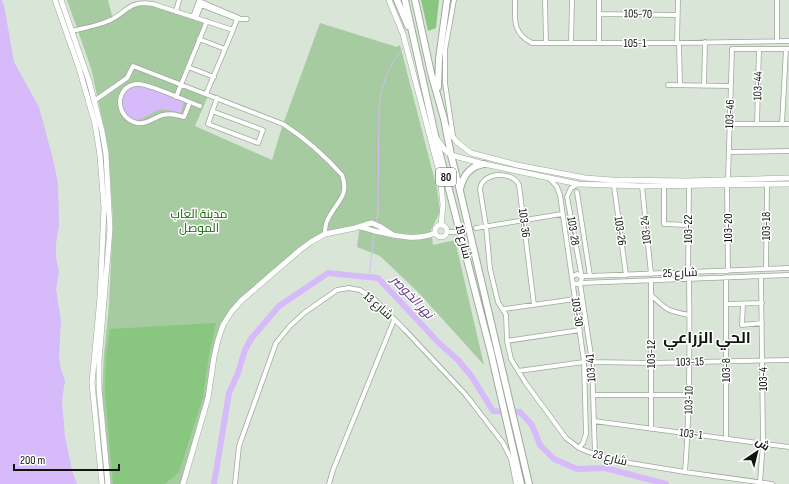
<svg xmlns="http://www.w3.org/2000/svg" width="789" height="484" font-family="'Sofia Sans Condensed',Cairo,sans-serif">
<rect width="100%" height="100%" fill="#d9e6d7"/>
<path fill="#a6cba1" d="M67,0H108L113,20C120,16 127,9 135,6C150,0 189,17 205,22L179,84L208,96L195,126L272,160L282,127L320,23L397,47L400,45L437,189L440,212L431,230L433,245L455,240L484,365L418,292L380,256L357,247L360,224C341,229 324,230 308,241L243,296L233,307L217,337L212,355L206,398L182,484H111L102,393L104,354L109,305L113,220L108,146L91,68Z"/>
<path fill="#89c67f" d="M421,0H439L436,28L428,31Z
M216,323L209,355L203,397L179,472L165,484H113L105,392L106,356L110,329Z"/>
<path fill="#d7bafa" d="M0,0H2L4,5L14,62L39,107L53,159L58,183L59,226L56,244V257L59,272L56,289L61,321L59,358L61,369L65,381L62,401L65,437L72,470L77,484H0Z
M136,85L145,86L184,101L181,113C174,111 166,109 159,110C148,113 137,129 125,113C122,108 121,103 123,98C125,91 130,88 136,85Z"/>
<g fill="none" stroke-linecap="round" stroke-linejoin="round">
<path stroke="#d7bafa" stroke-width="1" d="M376,223L378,212L379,106C381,85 389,65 403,48
M369,278L374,232"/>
<path stroke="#d7bafa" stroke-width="6" d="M214,484L229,393L238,373L245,350L251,339L279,306L328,273L378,278L439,343L458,360L472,377L493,411L520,412L532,425L540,445L554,459L577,469L605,468L666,484"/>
<defs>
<path id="minor" d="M515,0C515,19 512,33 532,43H677L789,41
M545,0L546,43
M176,12L179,0
M599,14L677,15
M193,17L199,1L239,18L237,19L201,5L196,18
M233,30L237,19H247
M72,31C84,28 97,26 108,21C127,14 126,0 153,4L233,30L206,94
M199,39L225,49
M777,41V0
M571,43L572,0
M599,43V0
M677,43L678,0
M679,43L680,85
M188,67L214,77
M668,85L731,86
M704,86L705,42
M176,97L207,21
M94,101L127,78L133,66L283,124C305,138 325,156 342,175C350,196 336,202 328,219C325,224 325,229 325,234
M190,102L184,117C177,115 170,113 163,115C154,117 147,125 137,123C115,118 114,87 136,84C146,82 188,102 200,106
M212,111L263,130L258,143L208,124L217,98
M729,124H789
M757,124L759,49
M782,124L786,49
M453,136L445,83V50L454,0
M729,152L789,151
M550,179L557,187L560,195L584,362L586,434L583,443L579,448
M728,179L732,49H789
M578,184L571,188L567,197L582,278L580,283L592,362L595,455
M727,185L728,271
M614,186L626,275
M642,186L651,274
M664,186V224L688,225
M577,192L590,276
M476,228L562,214
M447,232H457
M766,268L767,184
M688,273L689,186
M573,276L577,274L580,276H590L789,268
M726,277V439
M573,283L577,284L580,283L789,275
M651,295C667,310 667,311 689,315
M726,304L762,303
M743,304L742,325L762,323
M534,305L519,185C512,170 482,172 480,189L486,226L490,269L498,302L506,315L507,341L511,359L525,382L566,438L579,448L591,453L630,463L685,472L772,484
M504,309L575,299
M507,341L580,330
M592,362L651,363L789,360
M518,371L584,362
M593,395H689
M594,421L789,447
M651,429V280
M685,472C690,408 690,344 689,279
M760,482L763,443L761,276
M235,484L239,446L276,343L290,326L304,313L337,290L349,288L360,290L373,298L405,330L466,395L503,443L511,459L516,484
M329,484L333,470L394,320"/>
<path id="major" d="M55,0L79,68L95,124L100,155L104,208L100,298L92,383L102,484
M61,0L89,81L102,131L106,154L110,229L99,361V388L108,484
M389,0L403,34L440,175L443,205L441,225
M447,127L449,132L457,142L471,153L517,165L585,178L612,180L688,181L789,178
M437,139L444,149L451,155L484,164L578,184L642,186L789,184
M435 231a6 6 0 1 1 12 0a6 6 0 1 1-12 0Z
M360,227C367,228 372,231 379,232C398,236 417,241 435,233
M183,484L208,398L214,357L218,340L223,325L232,311L242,300L300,250L311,242L325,234L355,228L367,224L372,223L381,227L393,235"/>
<path id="highway" d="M397,0L408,26
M405,0L435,135L491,353L521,484
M415,0L431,73L444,119L451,155L460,191L529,484
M438,87L439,59L447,0
M460,189C463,176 470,166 484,164"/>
</defs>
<use href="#minor" stroke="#9daa9b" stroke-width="5.5"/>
<use href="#major" stroke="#9daa9b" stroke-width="6"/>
<use href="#highway" stroke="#9daa9b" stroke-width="8"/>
<use href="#minor" stroke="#fff" stroke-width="4"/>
<use href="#major" stroke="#fff" stroke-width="5"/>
<use href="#highway" stroke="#fff" stroke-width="6"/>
</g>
<g text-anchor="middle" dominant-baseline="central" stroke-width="3" stroke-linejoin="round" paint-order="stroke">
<rect fill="#fff" stroke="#585b57" stroke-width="1" x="436" y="168" width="20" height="18" rx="3"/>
<g font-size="11" font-weight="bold" fill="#10150f">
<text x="446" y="177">80</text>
</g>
<g font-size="12" fill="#10150f" stroke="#fff">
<text transform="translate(638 14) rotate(1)">105-70</text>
<text x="635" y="43">105-1</text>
<text transform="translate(758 86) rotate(-89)">103-44</text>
<text transform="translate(730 114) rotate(-88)">103-46</text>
<text transform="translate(524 223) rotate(83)">103-36</text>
<text transform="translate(766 226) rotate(-90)">103-18</text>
<text transform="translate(728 228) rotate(-90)">103-20</text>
<text transform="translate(688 229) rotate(-90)">103-22</text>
<text transform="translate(646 230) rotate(-96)">103-24</text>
<text transform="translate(573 231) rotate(81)">103-28</text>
<text transform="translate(620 231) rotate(82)">103-26</text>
<text transform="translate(463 242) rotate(76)">شارع 19</text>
<text transform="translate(680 273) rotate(-2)">شارع 25</text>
<text transform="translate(378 306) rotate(41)">شارع 13</text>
<text transform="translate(577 312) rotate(82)">103-30</text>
<text transform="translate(651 354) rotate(-90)">103-12</text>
<text transform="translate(690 362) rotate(-1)">103-15</text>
<text transform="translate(591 368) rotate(-94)">103-41</text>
<text transform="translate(726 370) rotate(-90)">103-8</text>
<text transform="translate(763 379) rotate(-90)">103-4</text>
<text transform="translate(689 400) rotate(-89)">103-10</text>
<text transform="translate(691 434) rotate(7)">103-1</text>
<text transform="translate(610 458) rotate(14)">شارع 23</text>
</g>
<g font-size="12" fill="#106400" stroke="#fff">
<text x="199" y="214">مدينة العاب<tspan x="199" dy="14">الموصل</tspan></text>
</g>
<g font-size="13" font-style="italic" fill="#61328c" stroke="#fff">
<text transform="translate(412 297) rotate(46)">نهر الخوصر</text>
</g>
<g font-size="16" font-weight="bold" fill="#10150f" stroke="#fff">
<text x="707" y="338">الحي الزراعي</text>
</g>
</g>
<g transform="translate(757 452) rotate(35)" stroke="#ffffff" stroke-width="3" paint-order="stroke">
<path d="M0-3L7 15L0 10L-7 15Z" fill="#10150f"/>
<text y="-6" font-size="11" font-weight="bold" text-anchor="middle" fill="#10150f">ش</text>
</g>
<path d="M14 464v6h105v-6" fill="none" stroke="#10150f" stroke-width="2"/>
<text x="20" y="464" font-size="12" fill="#10150f" stroke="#ffffff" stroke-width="3" paint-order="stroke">200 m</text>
</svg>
